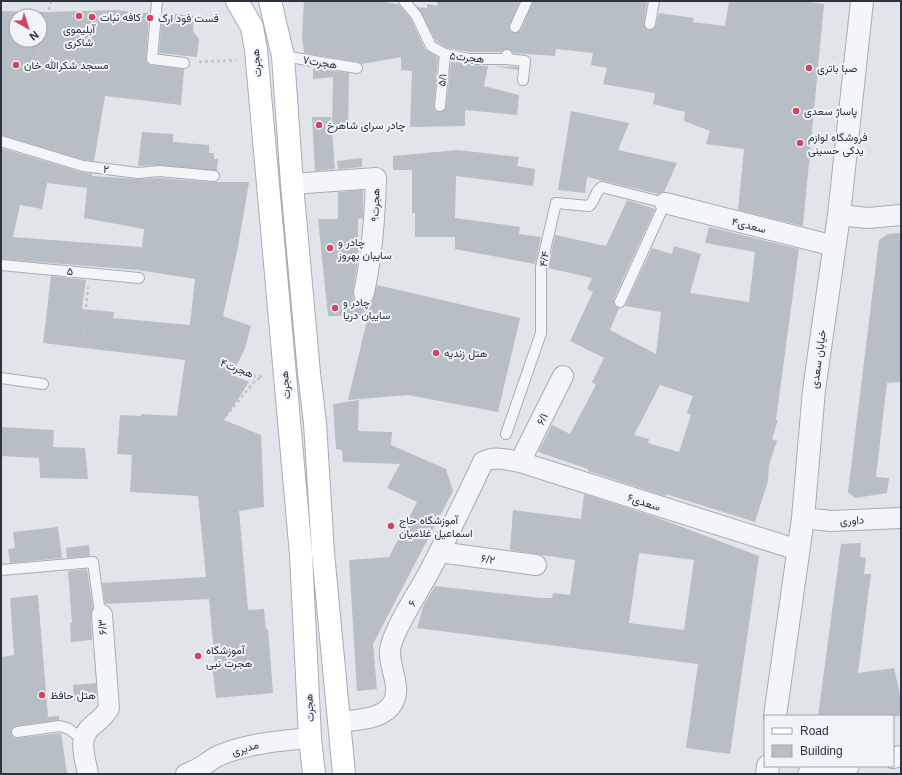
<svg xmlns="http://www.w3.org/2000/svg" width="902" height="775" font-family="Arial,Vazirmatn,sans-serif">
<rect width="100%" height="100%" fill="#e1e5ea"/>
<path fill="#b8bec6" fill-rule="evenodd" d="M304,1H378L398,4L411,19L425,49L438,58L434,105L436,111L442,112L446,107L451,62L469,65L488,66L484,86L519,95L517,115L465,110V126L410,127L412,71L401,70V57L362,64L358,62L304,53L302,35Z
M438,1H520L509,27L510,31L515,33L521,30L533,1H647L644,23L646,29L649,30L655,28L659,13L694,18L693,22L725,26L729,1H803L824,4L803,226L738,210L744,149L706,144L710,131L684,121L685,112L653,104L655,93L603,84L607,68L591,65L593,53L556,49L555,56L513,53L507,49L501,52H470L447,48L436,41L417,7L427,8V4L437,6Z
M114,10L149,13L146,61L151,65L184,69L181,105L105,96L94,161L84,160L1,135V11L47,12ZM16,16H40V40H16Z
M162,13L194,16L193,31L199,39L197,57L159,53Z
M492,66L518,67V70Z
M313,68L349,73L348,128L332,129L333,77L313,79Z
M571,111L629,123L618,150L677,163L664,192L658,194L587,177L585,193L558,190Z
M312,117H331L335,169L315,171Z
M142,132L173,134V142L209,145V153H214V159H218L217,171L159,165L138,166Z
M1,148L81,172L92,174V176L137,179L159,178L213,182H249L238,247L223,316L251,326L245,348L232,375L249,382L224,420L261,435L264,507L239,511L248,610L264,609L266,629H268L273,693L216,698L212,666L215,665L209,599L105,604L102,583L206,577L198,496L130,492L132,455L117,454L120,415L141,416V414L177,416L185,360L43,343L51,276L86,280L82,309L114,312L113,318L190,325L195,279L138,270L1,259ZM47,183L87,188L84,218L144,229L142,247L13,237L20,205L42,209Z
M458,150L519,157L517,166L535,169L533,186L456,176L455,218L520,227L519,234L541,237L535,264L455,249V237H415V213H412V170H393V156Z
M362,158V167L338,169L337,161Z
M363,190V218L358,219V261L353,291V297L357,302L367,304L372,301L377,285L520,318L498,412L408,395L348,400L368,316H328L318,219H338V192Z
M627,200L655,209L614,299L615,305L619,308L610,330L656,354L661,312L625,306L652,248L672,254L674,246L701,254L690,293L749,302L755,252L705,243L709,227L799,249L776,420H778L772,439L777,441L769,465L768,481L755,522L666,494L665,496L588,471V469L538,452L552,425L570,434L596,385L592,382L604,358L570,341L593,292L587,289L592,278L548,268L555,235L606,246ZM660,385L693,396L687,413L691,415L679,452L648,443L649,439L634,435Z
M901,233V382L887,383L876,477L889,478L887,493L855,498L848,492L879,240L888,234Z
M359,400L358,431L392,432L391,445L446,469L453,491L373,644L377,689L357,691L349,560L389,557L417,502L387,488L400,464L343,462L342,450L336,449L333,404Z
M1,427L54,430L53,447L85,448L88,479L40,478L39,458L1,456Z
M584,494L658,518L759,556L730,754L686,748L698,664L417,628L424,604L435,586L541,598H552L553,593L570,595L575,560L510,550L513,510L581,519ZM639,553L694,560L684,630L629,623Z
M58,527L62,558L10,563L8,549L15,548L13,532Z
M861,543L860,557L866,558L864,574H871L858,673L894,668L901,699V716H818L841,544Z
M89,545L90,556L67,558L66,548Z
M87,569L93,608L91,616L92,640L71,642L70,623H72L68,571Z
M38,595L48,717L59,716V720L16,726L11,729V733L14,738H18L61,733L67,774H1V657L14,655L10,598Z
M96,683L97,699L74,701L73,685Z"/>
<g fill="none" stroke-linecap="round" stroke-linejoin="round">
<defs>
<path id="service" d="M157,1L152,59L184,63
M404,1L416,15L431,46L445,54L469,59H507V55
M650,24L654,1
M515,27L527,1
M283,56L357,68
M507,59L525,61L523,80
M440,106L445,54
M1,141L83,166L138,173L159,171L214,176
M1,265L139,278
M1,378L43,384
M506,434L541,333V267L556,203L589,206C597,199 593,193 602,187L665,203L620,302
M1,570L93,562L99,606L102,615
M17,732L60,726L69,729L82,739"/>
<path id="minor" d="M292,184L376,178C375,217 372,255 364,293
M665,203L834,246
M839,215L868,218L901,215
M520,462L563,376
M803,518L831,521L901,518
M439,552L536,565
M338,722C355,720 378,720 390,707C406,688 385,665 391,645C397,624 417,594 428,574C447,538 465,500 483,462C495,455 507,460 520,462L798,550
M893,758L901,756
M88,774C85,757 77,738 92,726C99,720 105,716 109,708L102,615
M186,774C199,770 207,762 218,756C247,743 280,741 310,738
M808,774L849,766"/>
<path id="tertiary" d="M775,716L803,518L814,390L839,215L862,1
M767,774L768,766"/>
<path id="secondary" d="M237,1L252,27L256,50L301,555L310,738L314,774
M270,1L283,56L292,184L309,373L315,423L323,553L344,774"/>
</defs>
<use href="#service" stroke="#a6acb4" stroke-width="12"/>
<use href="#minor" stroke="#a6acb4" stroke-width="22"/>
<use href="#tertiary" stroke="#a6acb4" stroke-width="24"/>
<use href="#secondary" stroke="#a6acb4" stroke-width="24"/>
<path stroke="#bec3c8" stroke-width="2.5" stroke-dasharray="3 3" stroke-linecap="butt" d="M51,1L38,55L58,61L55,77
M199,62L236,60
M83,337L88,287
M214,360L255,376L264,377
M226,416L254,382L262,377"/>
<use href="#service" stroke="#f3f5f8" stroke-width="10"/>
<use href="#minor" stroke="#f3f5f8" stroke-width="20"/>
<use href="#tertiary" stroke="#f3f5f8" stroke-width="22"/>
<use href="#secondary" stroke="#fff" stroke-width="22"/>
</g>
<g fill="#cf4562" stroke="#f0f3f7" stroke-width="1.5">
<circle cx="79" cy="16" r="4"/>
<circle cx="92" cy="17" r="4"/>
<circle cx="150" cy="18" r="4"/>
<circle cx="16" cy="65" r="4"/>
<circle cx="809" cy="68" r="4"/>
<circle cx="796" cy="111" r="4"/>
<circle cx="319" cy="125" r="4"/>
<circle cx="800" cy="143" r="4"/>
<circle cx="330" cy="248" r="4"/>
<circle cx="335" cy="308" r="4"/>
<circle cx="436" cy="353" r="4"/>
<circle cx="391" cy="526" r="4"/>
<circle cx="198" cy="656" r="4"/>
<circle cx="42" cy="695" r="4"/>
</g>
<g text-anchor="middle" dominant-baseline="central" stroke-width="4" stroke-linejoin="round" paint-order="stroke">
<g font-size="11" fill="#293341" stroke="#f0f3f7" text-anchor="start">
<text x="100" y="17">کافه نبات</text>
<text x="158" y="18">فست فود ارگ</text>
<text x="79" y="29" text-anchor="middle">آبلیموی<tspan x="79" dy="13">شاکری</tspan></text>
<text x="24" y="65">مسجد شکرالله خان</text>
<text x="817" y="68">صبا باتری</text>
<text x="804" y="111">پاساژ سعدی</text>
<text x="327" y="125">چادر سرای شاهرخ</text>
<text x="808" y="137">فروشگاه لوازم<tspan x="808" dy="13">یدکی حسینی</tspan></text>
<text x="338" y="242">چادر و<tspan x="338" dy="13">سایبان بهروز</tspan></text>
<text x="343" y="302">چادر و<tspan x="343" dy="13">سایبان دریا</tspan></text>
<text x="444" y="353">هتل زندیه</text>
<text x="399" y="520">آموزشگاه حاج<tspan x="399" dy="13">اسماعیل غلامیان</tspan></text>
<text x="206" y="650">آموزشگاه<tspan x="206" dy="13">هجرت نبی</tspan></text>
<text x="50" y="695">هتل حافظ</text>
</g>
<g font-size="11" fill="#293341" stroke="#f0f3f7">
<text transform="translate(467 57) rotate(6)">هجرت۵</text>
<text transform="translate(320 62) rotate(9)">هجرت۷</text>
<text transform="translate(256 63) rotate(-95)">هجرت</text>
<text transform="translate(442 80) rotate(-84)">۵/۱</text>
<text transform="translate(106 169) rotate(7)">۲</text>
<text transform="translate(375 205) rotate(-88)">هجرت۹</text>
<text transform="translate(749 225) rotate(14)">سعدی۴</text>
<text transform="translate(544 259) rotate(-81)">۴/۴</text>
<text transform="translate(70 271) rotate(5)">۵</text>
<text transform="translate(818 359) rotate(-82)">خیابان سعدی</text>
<text transform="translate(237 368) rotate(21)">هجرت۴</text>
<text transform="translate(285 385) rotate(-95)">هجرت</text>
<text transform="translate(542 419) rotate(-63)">۶/۱</text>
<text transform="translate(644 502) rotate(18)">سعدی۶</text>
<text transform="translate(852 520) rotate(-3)">داوری</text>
<text transform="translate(488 559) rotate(8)">۶/۲</text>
<text transform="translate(412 603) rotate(-62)">۶</text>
<text transform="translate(102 627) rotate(-95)">۶/۳</text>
<text transform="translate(309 708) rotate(-93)">هجرت</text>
<text transform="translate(245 748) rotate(-17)">مدیری</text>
</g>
</g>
<rect width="902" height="775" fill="none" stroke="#293341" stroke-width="4"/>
<rect x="764" y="715" width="130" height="52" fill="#f0f3f7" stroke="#a0a6ae"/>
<rect x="772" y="728" width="20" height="6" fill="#ffffff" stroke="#a0a6ae"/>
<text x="800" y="735" font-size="12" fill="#293341">Road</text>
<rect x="772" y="745" width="20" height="12" fill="#b8bec6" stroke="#a0a6ae"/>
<text x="800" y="755" font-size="12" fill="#293341">Building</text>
<g transform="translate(28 28) rotate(141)"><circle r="19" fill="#f0f3f7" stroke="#a0a6ae"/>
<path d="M0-3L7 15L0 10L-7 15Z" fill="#cf4562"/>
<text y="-6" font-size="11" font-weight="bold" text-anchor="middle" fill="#293341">N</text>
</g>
</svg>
